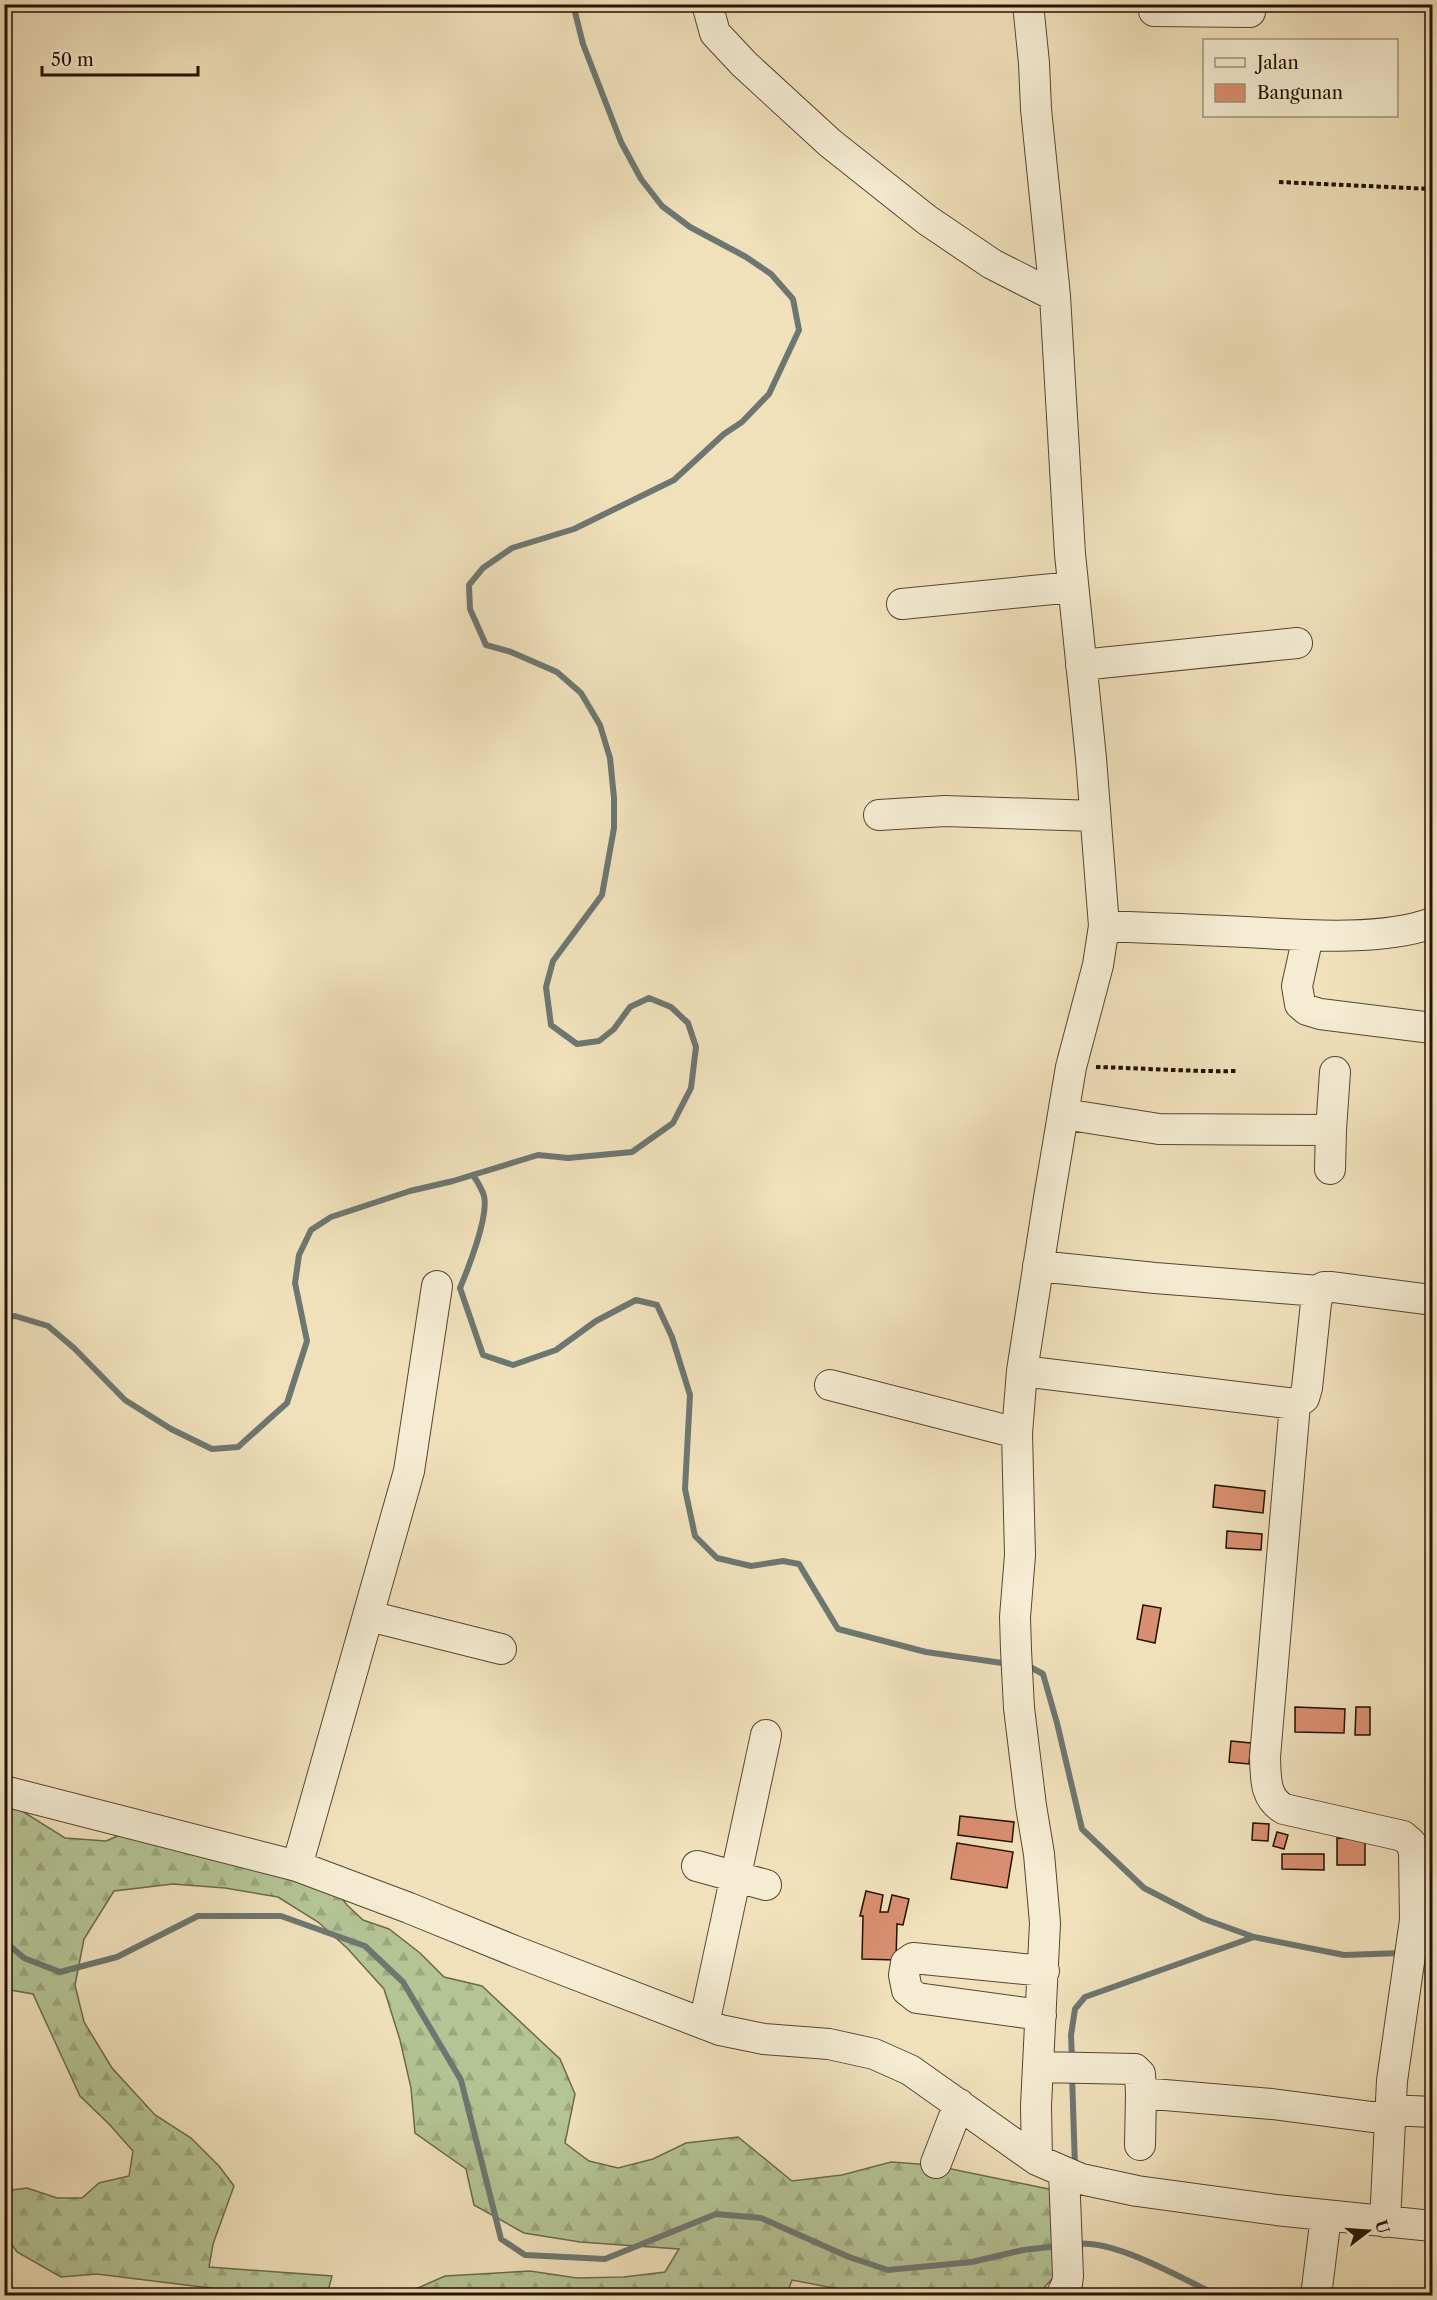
<svg xmlns="http://www.w3.org/2000/svg" width="1437" height="2300" font-family="'Libre Caslon Text',serif">
<defs>
<pattern id="forest-firs" width="22" height="20" patternUnits="userSpaceOnUse" patternTransform="scale(1.5)"><rect width="22" height="20" fill="#b4c494"/><path d="M5 1l3.5 6h-7zM16 11l3.5 6h-7z" fill="#9ba77e"/></pattern>
</defs>
<rect width="100%" height="100%" fill="#f0e1bb"/>
<filter id="stains"><feTurbulence type="fractalNoise" baseFrequency=".00333" numOctaves="4"/><feColorMatrix values="0 0 0 0 .2 0 0 0 0 .09 0 0 0 0 .02 0 0 0 .5 -.17"/></filter>
<radialGradient id="worn" r=".72"><stop offset=".6" stop-color="#630" stop-opacity="0"/><stop offset="1" stop-color="#630" stop-opacity=".3"/></radialGradient>
<path fill="url(#forest-firs)" stroke="#6c6a4c" stroke-width="1.5" d="M4,1789L17,1808L65,1838L106,1841L150,1822L325,1877L347,1905L363,1920L389,1929L420,1953L444,1977L482,1986L560,2059L575,2094L565,2143L589,2161L618,2168L653,2159L686,2143L738,2137L792,2181L842,2175L891,2162L932,2165L1058,2191L1072,2258L1037,2295H870L792,2280L786,2296L402,2295L445,2276L530,2271L577,2278L624,2277L665,2272L679,2249L580,2242L524,2233L474,2205L466,2169L415,2133L411,2088L400,2040L384,1989L347,1948L318,1922L278,1897L225,1888L173,1884L114,1891L84,1939L75,1985L84,2022L112,2068L155,2115L191,2138L219,2166L234,2186L213,2244L209,2267L332,2276L327,2295L218,2289L97,2274L61,2277L17,2252L5,2235V2191L27,2188L57,2198H82L99,2183L129,2176L133,2151L109,2124L80,2096L33,1994L5,1989Z"/>
<g fill="none" stroke-linecap="round" stroke-linejoin="round">
<path stroke="#6d7771" stroke-width="6" d="M473,1175C477,1181 482,1189 484,1196C489,1216 468,1269 460,1288L483,1355L513,1365L556,1350L596,1321L636,1300L657,1305L672,1337L690,1395L685,1489L695,1536L717,1558L751,1566L783,1561L799,1564L838,1629L926,1652L1009,1664
M4,1317L15,1316L48,1326L74,1348L125,1400L171,1429L212,1449L238,1447L287,1403L307,1341L295,1283L299,1255L311,1230L331,1217L410,1191L453,1181L538,1155L568,1158L632,1152L673,1123L691,1088L696,1047L688,1023L671,1007L649,998L630,1007L614,1029L599,1041L577,1044L551,1025L546,987L553,961L602,895L614,828V798L610,758L600,725L581,693L557,672L511,652L486,645L470,609L469,585L483,568L512,548L574,529L674,480L724,434L742,422L769,394L799,330L793,299L771,274L746,257L690,227L662,206L641,179L621,142L583,44L573,4
M1025,1667L1032,1668L1043,1674L1057,1723L1082,1829L1144,1888L1204,1919L1254,1937L1344,1955L1402,1953
M4,1941L24,1958L60,1972L117,1957L198,1916H281L365,1946L403,1982L461,2080L501,2239L525,2255L605,2259L716,2214L761,2218L849,2257L888,2270L972,2262L1023,2250L1058,2246
M1418,1952L1432,1951
M1072,2059L1071,2035L1075,2009L1085,1997L1254,1937
M1072,2075L1075,2167
M1074,2244C1116,2239 1180,2278 1219,2296"/>
</g>
<path fill="#d98f71" stroke="#241103" stroke-width="1.5" d="M1215,1485L1265,1491L1263,1513L1213,1507Z
M1227,1531L1262,1534L1261,1550L1226,1548Z
M1143,1605L1161,1608L1155,1643L1137,1639Z
M1295,1707L1345,1709L1344,1733L1295,1732Z
M1356,1707H1370V1735H1355Z
M1231,1741L1251,1743L1249,1764L1229,1762Z
M960,1816L1014,1822L1012,1842L958,1835Z
M1253,1823L1269,1824L1268,1841L1252,1840Z
M1277,1832L1288,1835L1284,1849L1273,1846Z
M1337,1838L1365,1839V1865H1337Z
M957,1843L1013,1852L1007,1888L951,1879Z
M1282,1854H1324V1870L1282,1869Z
M866,1891L883,1895L880,1912H888L892,1895L909,1899L903,1925L897,1924L896,1960L862,1959L863,1916H860Z"/>
<g fill="none" stroke-linecap="round" stroke-linejoin="round">
<defs>
<path id="minor" d="M707,4L715,33L744,64L830,143L927,220L992,264L1055,296
M1028,4L1034,63L1036,109L1055,296L1070,554L1091,758L1104,926L1098,965L1071,1067L1049,1198L1022,1371L1017,1433L1020,1555L1015,1617L1016,1650L1019,1708L1031,1806L1039,1854L1045,1923L1036,2106L1037,2160
M1154,4V11L1250,12L1251,4
M902,604L1073,587
M1081,665L1297,643
M879,815L945,811L1095,816
M1104,926C1157,928 1211,930 1264,933C1314,936 1385,940 1432,923
M1308,936L1297,986L1300,1004L1307,1010L1320,1014L1432,1028
M1064,1114L1159,1129L1331,1130L1335,1072
M1330,1169L1331,1130
M1038,1266L1155,1278L1319,1291L1324,1287H1332L1432,1300
M1022,1371L1295,1404L1304,1398L1307,1388L1316,1303L1319,1291
M830,1385L1017,1433
M1295,1404L1265,1757C1266,1777 1264,1798 1284,1809L1403,1836L1411,1843L1414,1852L1415,1920L1392,2081L1385,2222
M369,1616L501,1649
M4,1791L297,1866L409,1908L517,1952L720,2030L764,2039L829,2044L874,2054L910,2070L1037,2160L1081,2179L1137,2191L1276,2210L1432,2226
M297,1866L409,1471L437,1286
M697,1866L766,1885
M1041,2015L917,1998L907,1990L904,1975L906,1963L913,1958L1044,1971
M704,2024L766,1735
M1038,2067L1135,2069L1140,2074L1141,2093
M1140,2145L1141,2093L1272,2104L1372,2117L1384,2116L1390,2110L1432,2112
M936,2163L959,2104
M1061,2296L1067,2284L1068,2276L1064,2172
M1316,2296L1326,2216"/>
</defs>
<use href="#minor" stroke="#574531" stroke-width="32"/>
<path stroke="#241103" stroke-width="4" stroke-dasharray="4.5 3" stroke-linecap="butt" d="M1279,182L1432,189
M1096,1067C1143,1068 1191,1072 1238,1071"/>
<use href="#minor" stroke="#f5ecd3" stroke-width="30"/>
</g>
<rect width="1437" height="2300" fill="none" stroke="#f0e1bb" stroke-width="24"/>
<rect x="6" y="6" width="1425" height="2288" fill="none" stroke="#241103" stroke-width="3"/>
<rect x="12" y="12" width="1413" height="2276" fill="none" stroke="#241103" stroke-width="1.5"/>
<rect x="1203" y="39" width="195" height="78" fill="#f5ecd3" stroke="#a19480" stroke-width="1.5"/>
<rect x="1215" y="58" width="30" height="9" fill="#f5ecd3" stroke="#a19480" stroke-width="1.5"/>
<text x="1257" y="69" font-size="18" fill="#241103">Jalan</text>
<rect x="1215" y="84" width="30" height="18" fill="#d98f71" stroke="#a19480" stroke-width="1.5"/>
<text x="1257" y="99" font-size="18" fill="#241103">Bangunan</text>
<g transform="translate(1368 2231) rotate(73)" stroke="#f5ecd3" stroke-width="4.5" paint-order="stroke">
<path d="M0-4.5L10 22L0 15L-10 22Z" fill="#241103"/>
<text y="-9" font-size="16" font-weight="bold" text-anchor="middle" fill="#241103">U</text>
</g>
<path d="M42 66v9h156v-9" fill="none" stroke="#241103" stroke-width="3"/>
<text x="51" y="66" font-size="18" fill="#241103" stroke="#f5ecd3" stroke-width="4.5" paint-order="stroke">50 m</text>
<rect width="100%" height="100%" filter="url(#stains)"/>
<rect width="100%" height="100%" fill="url(#worn)"/>
</svg>
